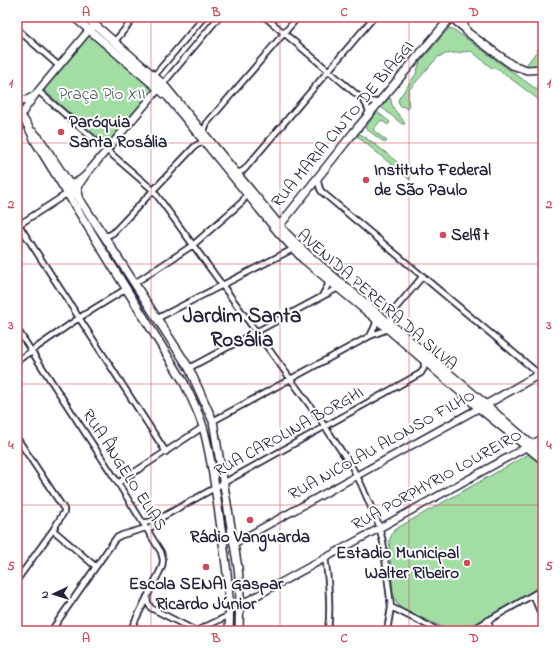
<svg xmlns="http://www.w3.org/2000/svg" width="560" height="648" font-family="'Indie Flower',sans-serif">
<rect width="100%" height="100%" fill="#fff"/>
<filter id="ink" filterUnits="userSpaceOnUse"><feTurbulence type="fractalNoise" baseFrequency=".025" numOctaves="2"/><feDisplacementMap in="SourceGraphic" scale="8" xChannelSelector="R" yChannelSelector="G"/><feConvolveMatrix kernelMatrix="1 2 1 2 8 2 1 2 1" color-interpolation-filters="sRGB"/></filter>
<g filter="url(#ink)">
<path fill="#a2dda3" stroke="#62806f" d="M449,28L453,29L543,94V103L498,69L492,68L471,51L446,54L438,57L409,90L408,98L409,108L407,109L402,106L401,107L398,101L399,98L416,74L420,62Z
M89,34L154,90L106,146L44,90Z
M543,43V66L524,68Z
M389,98L391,99C391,110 401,115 405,124H402L381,107Z
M377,112L390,122L388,125L381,120L373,130L387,141L385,143L365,128Z
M360,134L367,138V139L369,141L370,140L407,170L409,173L410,180L357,136Z
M529,454L543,465V585L463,631H451L402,609L397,604L393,593L389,541L393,532L399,527Z"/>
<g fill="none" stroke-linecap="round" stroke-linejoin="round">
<defs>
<path id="minor" d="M265,17L362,99L366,104L370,114
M449,17L465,30
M17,29L59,66
M115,41L135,17
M154,76L204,17
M163,84L219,17
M38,91L153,190L324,425L352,467L361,484L378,523L383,542L391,607L387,631
M362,99L379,103
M203,133L207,123L298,17
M235,172H240L244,170L374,17
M317,178L320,189L322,192L539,374
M17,222L166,452
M17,226L68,193
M104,236L109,235L113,233L195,146L203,142
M135,283L193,245L242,202L247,194
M322,296L328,285L327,280
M158,318L293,249
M392,326L391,318L395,309L423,276
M17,329L118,483L161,552L163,560L162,567L130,631
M370,336L375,326L376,320
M17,361L79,318L126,289
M189,368L338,288
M213,421L370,336L388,329
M17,438L64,509V512L53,530L17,580
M118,483L203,427
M143,523L157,520L421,373L424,368V360
M53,530L95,566
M148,531L157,520
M325,557C329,583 331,605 328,631
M533,595L543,619
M147,597L148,603L151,608L196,631
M391,607L439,631
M488,620L491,631
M51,631L116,538L122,535L146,528
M196,631L230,615
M470,631L543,589"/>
<path id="tertiary" d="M17,102L28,99L33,96
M21,115L38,91L89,30L92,28
M68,184L74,183L84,177L161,86
M235,543L479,408
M240,605L543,438"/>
<path id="secondary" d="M74,17L168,97L279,233L303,259L388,329L479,408L543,460
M86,17L163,84L285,232L308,255L476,396L541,453
M462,17L463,23L467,32L512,65L527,70L543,69
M543,75V81
M17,110L28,126L35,141L182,379C190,395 198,410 203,427C212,459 216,494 221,528C226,563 231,596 229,631
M33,132L39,138L104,236L189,368L213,421L238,568L240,588L239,631
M79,196L77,187L84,177
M279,229L280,225L354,132L451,17
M482,407L543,372"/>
</defs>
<use href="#minor" stroke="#22223b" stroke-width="8"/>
<use href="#tertiary" stroke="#22223b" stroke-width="9"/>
<use href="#secondary" stroke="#22223b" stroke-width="10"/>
<use href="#minor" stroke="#fff" stroke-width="4.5"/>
<use href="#tertiary" stroke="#fff" stroke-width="6"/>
<use href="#secondary" stroke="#fff" stroke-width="7"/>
</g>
</g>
<path fill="none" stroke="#d1495b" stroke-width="1" stroke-opacity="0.55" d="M151,17V631M280,17V631M409,17V631M17,143H543M17,264H543M17,384H543M17,505H543"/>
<g fill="#d1495b" stroke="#fff" stroke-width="1.5">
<circle cx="61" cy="132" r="4"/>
<circle cx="366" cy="180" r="4"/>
<circle cx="443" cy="235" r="4"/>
<circle cx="250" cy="520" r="4"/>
<circle cx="467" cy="563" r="4"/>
<circle cx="206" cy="567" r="4"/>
</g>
<g text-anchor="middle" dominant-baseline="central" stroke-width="4" stroke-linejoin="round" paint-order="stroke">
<g font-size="17" fill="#485a5a" stroke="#fff">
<text x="102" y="94">Praça Pio XII</text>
</g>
<g font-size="17" font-weight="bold" fill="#22223b" stroke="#fff" text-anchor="start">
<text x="69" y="122">Paróquia<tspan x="69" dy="20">Santa Rosália</tspan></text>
<text x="374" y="170">Instituto Federal<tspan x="374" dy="20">de São Paulo</tspan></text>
<text x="451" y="235">Selfit</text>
<text x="250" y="537" text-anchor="middle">Rádio Vanguarda</text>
<text x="459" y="553" text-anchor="end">Estadio Municipal<tspan x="459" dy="20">Walter Ribeiro</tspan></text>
<text x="206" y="584" text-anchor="middle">Escola SENAI Gaspar<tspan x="206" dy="20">Ricardo Júnior</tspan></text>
</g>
<g font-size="17" fill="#22223b" stroke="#fff">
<text transform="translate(343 124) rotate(-50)">RUA MARIA CINTO DE BIAGGI</text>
<text transform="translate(377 300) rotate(41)">AVENIDA PEREIRA DA SILVA</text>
<text transform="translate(289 432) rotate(-29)">RUA CAROLINA BORGHI</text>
<text transform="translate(382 445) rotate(-29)">RUA NICOLAU ALONSO FILHO</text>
<text transform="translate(124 470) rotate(57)">RUA ÂNGELO ELIAS</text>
<text transform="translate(437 480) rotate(-29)">RUA PORPHYRIO LOUREIRO</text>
</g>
<g font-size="21" font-weight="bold" fill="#22223b" stroke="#fff">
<text x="242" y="317">Jardim Santa<tspan x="242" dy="24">Rosália</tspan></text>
</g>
</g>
<rect width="560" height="648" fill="none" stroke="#fff" stroke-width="44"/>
<g transform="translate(54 594) rotate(266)" stroke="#ffffff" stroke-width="3" paint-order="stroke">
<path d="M0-3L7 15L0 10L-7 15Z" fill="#22223b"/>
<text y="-6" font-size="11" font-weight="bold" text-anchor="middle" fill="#22223b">N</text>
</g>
<rect x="22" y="22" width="516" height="604" fill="none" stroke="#d1495b" stroke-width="1.5"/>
<g font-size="13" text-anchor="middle" font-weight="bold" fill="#d1495b">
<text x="86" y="16">A</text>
<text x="216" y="16">B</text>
<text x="344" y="16">C</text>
<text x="474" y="16">D</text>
<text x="11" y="87">1</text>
<text x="549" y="87">1</text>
<text x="11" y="208">2</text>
<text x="549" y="208">2</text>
<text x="11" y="329">3</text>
<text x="549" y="329">3</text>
<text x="11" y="449">4</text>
<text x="549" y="449">4</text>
<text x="11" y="570">5</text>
<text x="549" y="570">5</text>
<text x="86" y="642">A</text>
<text x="216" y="642">B</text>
<text x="344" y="642">C</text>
<text x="474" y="642">D</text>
</g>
</svg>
